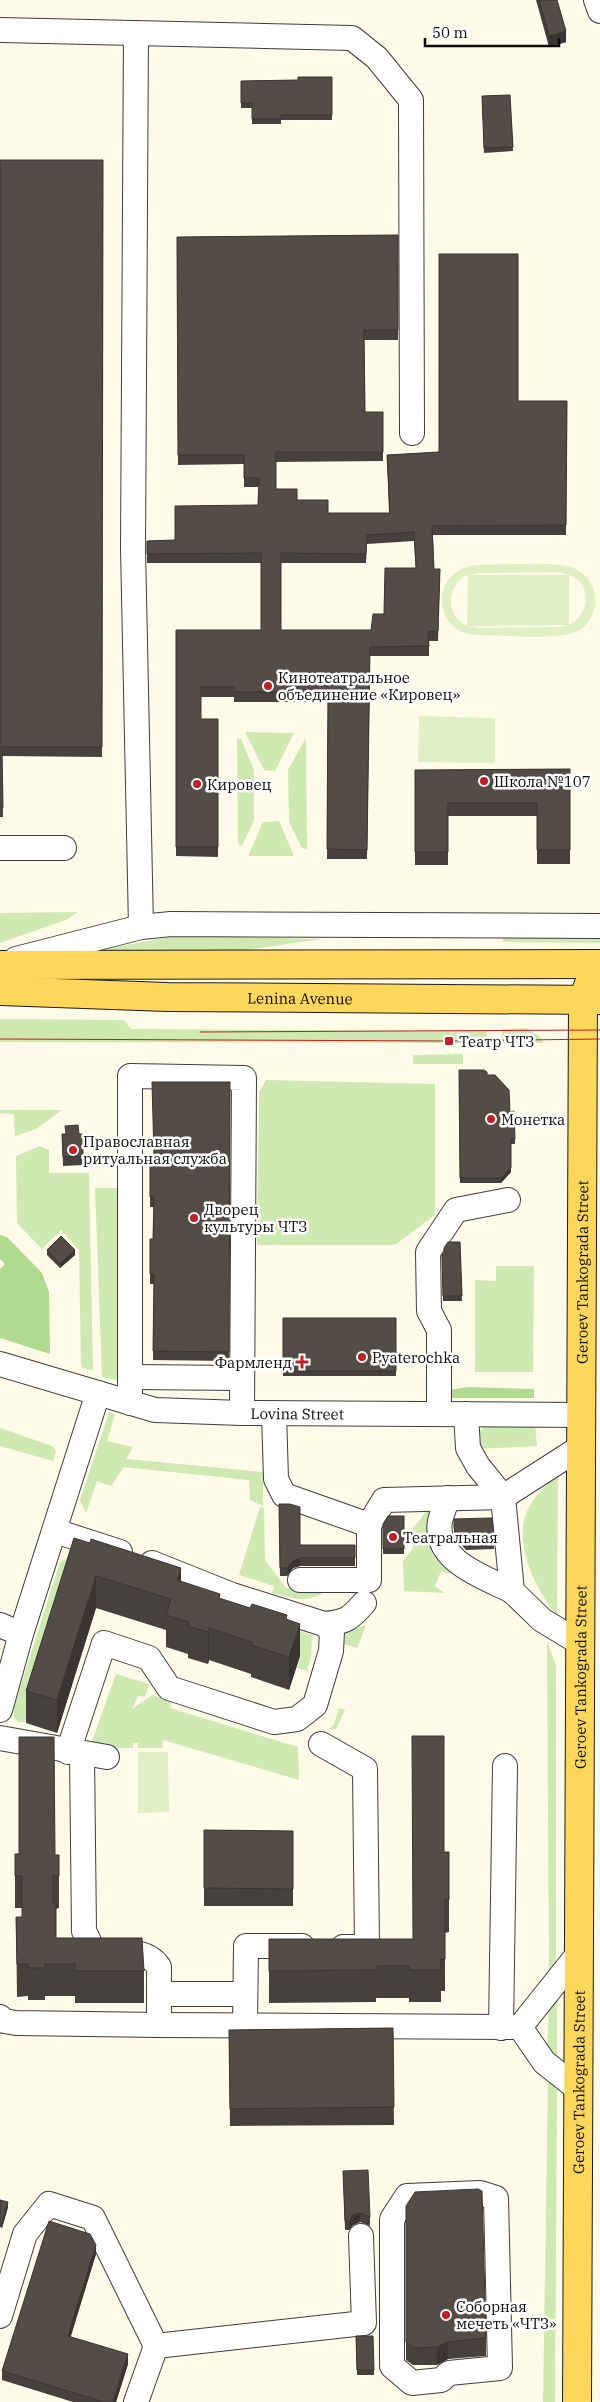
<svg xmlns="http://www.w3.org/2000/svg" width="600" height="2402" font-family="'IBM Plex Serif',serif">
<rect width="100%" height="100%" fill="#fffbe8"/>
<path fill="#cee9b2" d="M245,732L294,733L275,771L264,770Z
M306,738L307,849L302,848L289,822L288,770Z
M237,739H241L254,770V820L242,846L238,844Z
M279,821L294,856H248L263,822Z
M78,912L68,919L0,943V913Z
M187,936L322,939L246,950L83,953L164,938Z
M504,937L600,938V943L503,942Z
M0,1019L124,1020L131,1029L487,1031V1043L0,1042Z
M526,1028L539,1036L544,1043H502V1029Z
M463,1054V1064H413V1055Z
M266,1080L435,1084V1215L395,1245H257L259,1092Z
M0,1110H62L36,1129L15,1136L14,1114L0,1113Z
M40,1146L49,1150V1173H89L93,1371L81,1367L79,1250L61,1230L42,1249L17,1223L16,1156Z
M95,1188H118L121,1381L102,1377Z
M496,1266H534L533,1372H475V1280L496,1281Z
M109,1412L115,1414L107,1441L133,1447L126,1459L263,1472V1506L250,1500L249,1480L124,1467L111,1486L97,1481L86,1513L80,1500Z
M535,1423L537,1446L477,1449L480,1431L485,1425Z
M0,1428L52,1446L56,1451L53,1461L0,1446Z
M558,1475L557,1615C537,1593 514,1544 526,1514C532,1497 545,1487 558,1475Z
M431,1506C426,1532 425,1556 453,1567L450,1574L441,1571L435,1586L445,1593L404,1591L403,1561L413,1548V1528Z
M260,1507L264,1508L265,1560L286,1588L321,1589L322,1594C303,1603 292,1598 272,1593L274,1586L239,1575Z
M73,1555L74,1570L25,1722H18L14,1718V1707L60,1562Z
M258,1618L312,1635L311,1658L307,1671L297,1668L301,1656L286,1650Z
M366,1625L357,1648L341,1643L343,1632Z
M547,1641L556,1666V1972L549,1981Z
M116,1674L149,1684L145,1697L138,1696L132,1709L152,1695L172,1701L170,1708L298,1747L299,1780L163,1740L162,1748H138V1743H133V1748L89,1749Z
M339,1708L345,1710L336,1729H329L334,1724Z
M557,1999V2060L547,2054L549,2004Z
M548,2080L557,2089L555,2402H543Z"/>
<path fill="#b1da91" d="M0,1235L7,1237L42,1273L49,1292L50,1354L0,1338V1269L5,1264L0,1259Z
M468,1387L534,1389V1398H451L450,1390Z"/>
<path fill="#e0f0c4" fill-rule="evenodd" d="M476,565C500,565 550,561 571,567C587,572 598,589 595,606C593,618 584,630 572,633C552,640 500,635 476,635C430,631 431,570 476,565ZM560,572L568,575H469L479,573ZM467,575H468L467,626C445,615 446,586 467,575ZM569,575C592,582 591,615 569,625ZM568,625L560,627L479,628L468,626Z
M419,716L495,718V763L418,762Z
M138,1752H168L169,1812L138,1813Z"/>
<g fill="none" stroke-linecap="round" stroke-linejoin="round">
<defs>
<g id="minor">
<path d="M596,0L600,11"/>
<path d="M0,30L352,38L377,58L411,100L412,433"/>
<path d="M136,33L133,548L141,927"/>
<path d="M0,848H64"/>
<path d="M16,959L141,927L171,924L600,926"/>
<path id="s1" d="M0,1364L155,1410L242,1413L581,1415"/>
<path d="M130,1377L242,1378"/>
<path d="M130,1403V1076L244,1078L242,1413"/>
<path d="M274,1413L276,1479L284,1495L369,1525"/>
<path d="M439,1414V1330L429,1311L428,1252L456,1210L508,1200"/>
<path d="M466,1414L468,1448L478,1466L503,1497"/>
<path d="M448,1498C445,1506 442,1513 440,1521C433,1561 484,1577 512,1591"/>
<path d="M55,1531L120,1552"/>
<path d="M300,1580H369V1525L384,1500L503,1497"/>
<path d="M324,1624C346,1622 350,1619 364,1603"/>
<path d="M0,1625L21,1634"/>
<path d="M580,1643L542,1620L512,1591L503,1497L581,1447"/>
<path d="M0,1710L21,1634L98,1393"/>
<path d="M0,1738L107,1757"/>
<path d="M321,1744L365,1769L367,1947H343"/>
<path d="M68,1752L104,1643L149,1658L169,1688L274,1722L297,1719L315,1705L331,1651L332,1631L324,1624L232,1595L152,1563"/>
<path d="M159,1994H245"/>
<path d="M0,2017L4,2021L16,2023L159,2025V1967C146,1946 116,1954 94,1952L84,1931L82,1754"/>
<path d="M159,2025L520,2027"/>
<path d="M245,2026L246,1946H302"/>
<path d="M520,2027L579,1953"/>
<path d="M520,2027L544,2062L578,2089"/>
<path d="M501,2028L505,1766"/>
<path d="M480,2193L496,2198L500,2368L449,2373L441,2380L412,2383L392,2366V2219L407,2196Z"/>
<path d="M0,2316L25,2234L49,2204L93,2218L156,2346L364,2323L361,2236"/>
<path d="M136,2402L156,2346"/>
</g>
<g id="major">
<path d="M0,965L600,964"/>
<path id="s2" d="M0,991L167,997L600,1000"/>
<path id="s3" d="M577,2402L583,1000L596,964"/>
</g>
</defs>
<use href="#minor" stroke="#3e3e3e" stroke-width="26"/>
<use href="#major" stroke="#1c1c1c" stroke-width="30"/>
<use href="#minor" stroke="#fff" stroke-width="24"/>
<use href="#major" stroke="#fcd75b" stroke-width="28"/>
<path stroke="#bd2026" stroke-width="1" d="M200,1032L600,1030
M0,1039L449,1041L600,1039"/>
</g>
<path fill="#47413d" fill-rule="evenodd" d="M536,0H557L566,42L549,47Z
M332,77V120H281V124H252V108H241V81L298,80Z
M510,95L513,151L484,153L482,96Z
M0,160H103L102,757L2,756L3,817H0Z
M398,235V340H364L365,412H383V461L276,462V489L297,500L328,513H389L387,455L439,452L518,401H567L566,535H433L434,569H440L438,641H429V656H370L367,859H327L328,702H234V697H201V719H218V857L176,856V630H261V563H147V541L175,540L258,505L259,487H244V464L178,465L177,237ZM414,541L416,568L384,614L371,630H281V563H366L367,544Z
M570,769V864H537V816H448V865H415V770Z
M459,1070L487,1075L510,1112L515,1139V1144H511V1172L501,1183H460Z
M230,1082L229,1361L153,1360L154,1284H150V1239H153L154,1207H150V1157H154Z
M62,1134H83V1165L63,1166Z
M460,1242L462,1301H443L442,1254H444Z
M47,1250L75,1255L60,1268L47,1255Z
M283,1318H396V1376H283Z
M279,1504L300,1545H355V1566H300L293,1568L287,1576H280Z
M404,1516V1554H383V1524Z
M454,1519L494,1544V1549L466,1550L457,1540L454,1532Z
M74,1538L181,1582L220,1599L287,1619L300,1656L289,1690L251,1677V1674L209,1660L208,1664L188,1658V1654L166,1647V1630L96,1608L57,1733L26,1723V1691Z
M204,1830L293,1831V1906H204Z
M444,1852H449V1932L445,1933V1991H441V2002H409V1998H376V2002L269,2003V1939H413Z
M15,1854L59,1855V1908L56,1909V1938L144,1971V2003H75V1996H45V2000H28V1996L17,1997L16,1917H22V1908H15Z
M393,2028L394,2125L230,2126L229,2030Z
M343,2171L370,2217V2226L360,2222L353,2225L349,2230H345Z
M0,2200L8,2207L2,2228L0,2227Z
M406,2206L486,2338V2356L448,2359L437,2365H413L406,2360Z
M96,2254L70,2337L128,2364L116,2402H73L2,2380V2371Z
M356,2336L374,2370V2375H357Z"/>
<path fill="#3a3532" d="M566,31V42L549,47V36Z
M511,1168V1172L501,1183V1178Z
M75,1250V1255L60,1268V1264Z
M300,1558V1566L293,1568L287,1576V1568L293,1561Z
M181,1568V1600L177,1580Z
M96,1576V1608L57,1733V1700Z
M300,1624V1656L289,1690V1657Z
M209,1628V1660L208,1664V1632Z
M8,2202V2207L2,2228V2223Z
M360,2213V2222L353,2225L349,2230V2221L353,2215Z
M96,2245V2254L68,2346V2336Z
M448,2342V2359L437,2365V2347Z
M128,2354V2364L116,2402H113Z"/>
<path fill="#534c47" stroke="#3a3532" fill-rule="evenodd" d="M539,0H557L566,31L549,36Z
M298,77H332V115H281V119H252V103H241V81L298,80Z
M510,95L513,147L484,148L482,96Z
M0,160H103L102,747H2L3,808H0Z
M398,235V330H364L365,412H383V452H276V489H297V500H328V513H390L387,455L439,452V254H518V401H567L566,525L432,526L434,569H440L438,631L428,632L429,646L370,647L367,850L327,849L328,692H234V687H201V719H218V847H176V630H261V553L147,554V541L175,540V506L258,505L259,478H244V455H178L177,237ZM414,532L416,568H385L384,614H373L371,630H281V553L366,554L367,535Z
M570,769V850H537V803H448V852H415V770Z
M459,1070H484L487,1072V1075H495L509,1090L510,1112L514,1111L515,1139H511V1168L501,1178H460Z
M152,1082H230L229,1352L153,1351L154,1274H150V1239H153L154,1197H150V1157H154Z
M78,1125L79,1134H83V1156L63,1157L62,1134H66L65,1126Z
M61,1236L75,1250L60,1264L47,1250Z
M448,1242H460L462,1296H443L442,1254H444V1248Z
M283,1318H396V1371H283Z
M279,1504H290L300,1507V1545H355V1558H300L293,1561L287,1568H280Z
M388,1516H404V1549H383V1524Z
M492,1518L494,1544L466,1545L457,1535L454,1528V1519Z
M74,1538L90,1543L91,1539L181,1568L177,1580L220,1594L219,1598L250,1608L252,1604L287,1615L286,1619L300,1624L289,1657L251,1645L252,1642L209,1628L208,1632L188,1626L189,1622L166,1615L171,1599L96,1576L57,1700L26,1691Z
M412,1736H444V1852H449V1900H445V1959H441V1970H409V1966H376V1970L269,1971V1939H413Z
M19,1737H54L55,1855H59V1876H53V1903H56V1938H142L144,1971H75V1964H45V1968H28V1964H17L16,1917H22V1876H15V1854H19Z
M204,1830L293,1831V1889L204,1888Z
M393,2028L394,2107L230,2109L229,2030Z
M368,2170L370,2217L360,2213L353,2215L349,2221H345L343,2171Z
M478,2189L482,2191L486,2338L448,2342L437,2347L413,2348L406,2342V2206L415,2192Z
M0,2200L8,2202L2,2223H0Z
M49,2221L90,2234L96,2245L68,2336L128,2354L113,2402H104L2,2371Z
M356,2336H373L374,2370H357Z"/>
<g fill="#bd2026" stroke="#fff" stroke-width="2">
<circle cx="268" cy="686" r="5"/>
<circle cx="484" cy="781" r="5"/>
<circle cx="197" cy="784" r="5"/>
<rect x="444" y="1036" width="10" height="10" rx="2.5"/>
<circle cx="491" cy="1119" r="5"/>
<circle cx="73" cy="1150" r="5"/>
<circle cx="194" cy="1218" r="5"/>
<circle cx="362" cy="1357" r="5"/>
<path d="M299.5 1354.5h5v5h5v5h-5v5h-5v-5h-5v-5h5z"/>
<circle cx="393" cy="1537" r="5"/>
<circle cx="446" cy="2315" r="5"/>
</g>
<g text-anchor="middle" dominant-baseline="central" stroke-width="5" stroke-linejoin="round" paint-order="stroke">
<g font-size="15" fill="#0b0b0b" stroke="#fff" text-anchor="start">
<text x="278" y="677">Кинотеатральное<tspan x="278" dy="17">объединение «Кировец»</tspan></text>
<text x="494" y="781">Школа №107</text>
<text x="207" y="784">Кировец</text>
<text x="459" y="1041">Театр ЧТЗ</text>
<text x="501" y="1119">Монетка</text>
<text x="83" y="1141">Православная<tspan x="83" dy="17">ритуальная служба</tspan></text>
<text x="204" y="1209">Дворец<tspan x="204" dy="17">культуры ЧТЗ</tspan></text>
<text x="372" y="1357">Pyaterochka</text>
<text x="292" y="1362" text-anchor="end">Фармленд</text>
<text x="403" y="1537">Театральная</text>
<text x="456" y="2306">Соборная<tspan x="456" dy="17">мечеть «ЧТЗ»</tspan></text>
</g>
<g font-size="15" fill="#0b0b0b" stroke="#fff">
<text stroke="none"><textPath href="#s2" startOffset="300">Lenina Avenue</textPath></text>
<text stroke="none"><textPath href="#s3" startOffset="1130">Geroev Tankograda Street</textPath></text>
<text stroke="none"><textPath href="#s1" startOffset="304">Lovina Street</textPath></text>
<text stroke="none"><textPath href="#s3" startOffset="725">Geroev Tankograda Street</textPath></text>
<text stroke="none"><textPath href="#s3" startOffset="320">Geroev Tankograda Street</textPath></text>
</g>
</g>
<path d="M425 38v8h134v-8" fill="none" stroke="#0b0b0b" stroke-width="2.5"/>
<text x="432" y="38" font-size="15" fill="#0b0b0b" stroke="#ffffff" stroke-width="4" paint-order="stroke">50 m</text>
</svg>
